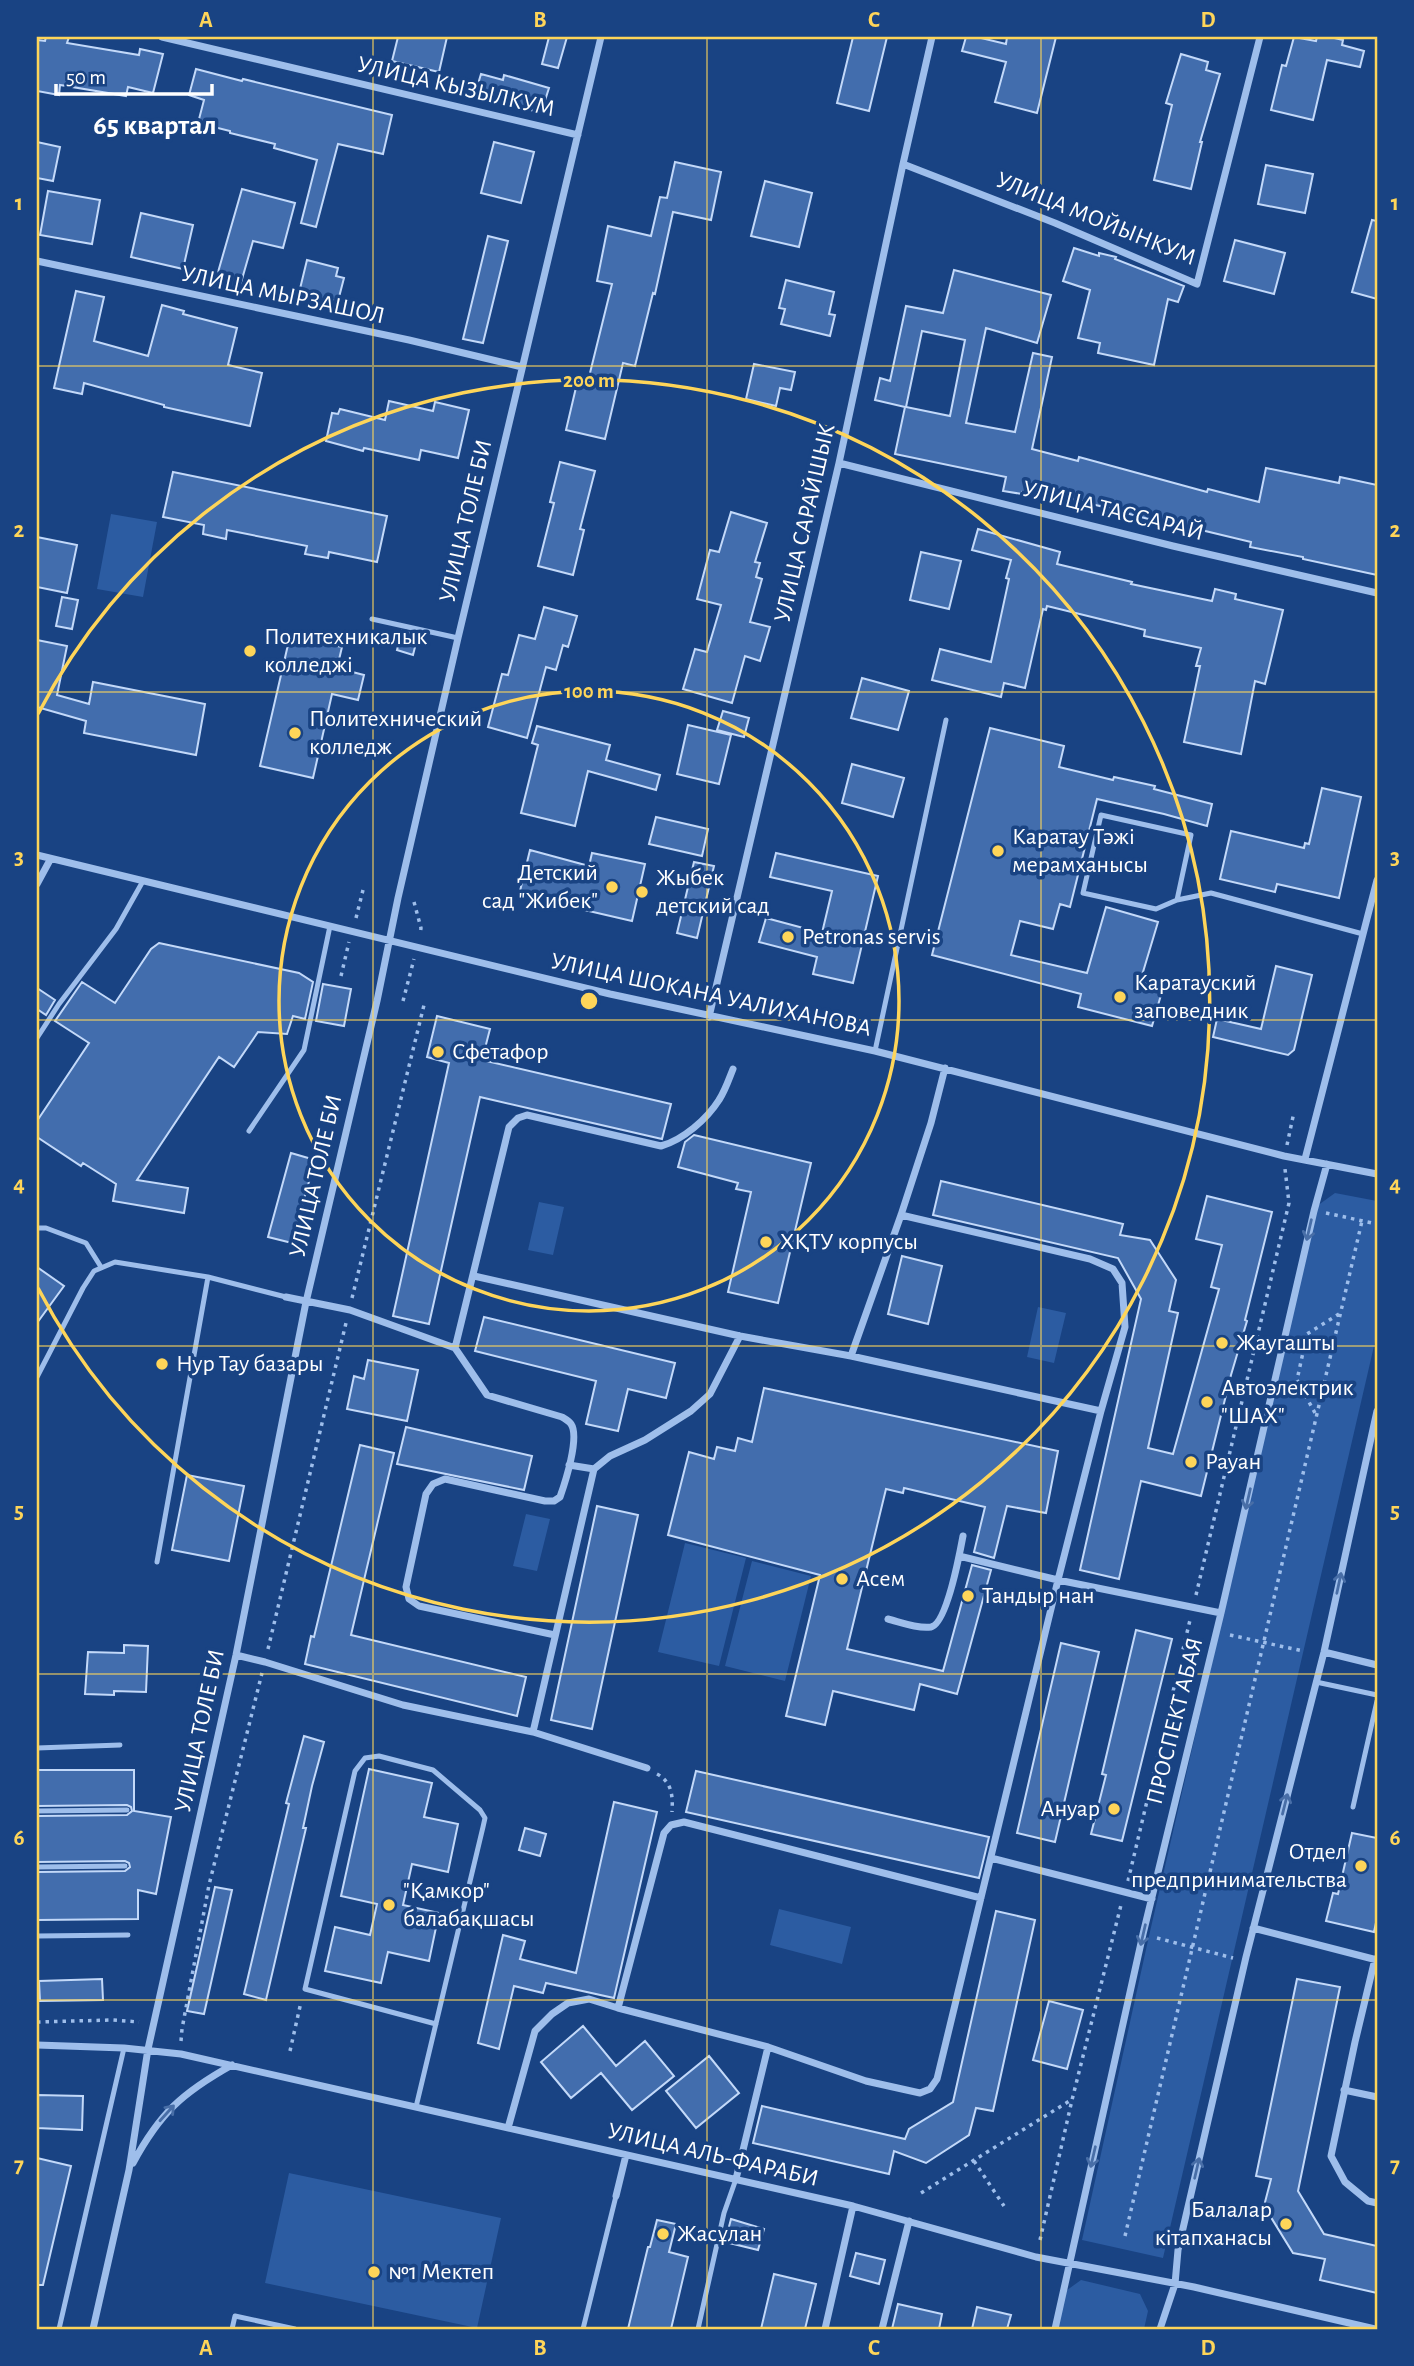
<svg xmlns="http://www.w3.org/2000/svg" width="1414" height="2366" font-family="'Alegreya Sans',sans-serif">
<rect width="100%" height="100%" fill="#194383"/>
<path fill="#2c5ca2" d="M111,514L157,522L143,597L97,589Z
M1335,1193L1377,1201V1333L1163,2258L1082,2240L1149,1936L1317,1206Z
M539,1202L564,1207L553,1255L528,1250Z
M1038,1307L1066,1313L1054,1363L1027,1357Z
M526,1514L550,1519L537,1571L513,1566Z
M685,1543L746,1558L719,1666L658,1652Z
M752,1561L811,1576L785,1681L725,1666Z
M779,1909L851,1927L842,1964L770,1945Z
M289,2173L501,2218L477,2328L265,2283Z
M1081,2280L1140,2294L1148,2311L1144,2329H1054L1063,2293Z"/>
<path fill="#426dad" stroke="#c3d9f9" stroke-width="2" fill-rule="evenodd" d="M46,37H69L67,43L139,55L140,49L163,54L153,93L128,87L126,96L60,85L59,95L37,91V40L45,41Z
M398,37H447L439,72L392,61Z
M549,37H567L558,68L542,64Z
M853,37H887L869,111L837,103Z
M966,37H977L1006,44L1007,37H1056L1037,113L995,102L1006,62L962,51Z
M1294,37L1316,41L1317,37H1330L1343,40L1342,45L1364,51L1360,67L1327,60L1313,120L1271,110L1282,65L1286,66Z
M1181,54L1208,62L1206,70L1220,74L1200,142H1202L1191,189L1154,180L1172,105L1166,103Z
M196,69L242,81L243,79L392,115L383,154L338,144L316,227L301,223L317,160L274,148L275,144L230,133V131L198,123L204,100L189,95Z
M481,74L503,80L504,75L549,88L541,113L475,94Z
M37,142L60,147L53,181L37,178Z
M494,142L534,152L521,203L481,193Z
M675,162L721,172L711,220L673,212L655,294L653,293L635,366L623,363L605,439L566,430L578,379L588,381L612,284L597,281L608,226L651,236L660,197L667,198Z
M1266,165L1313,174L1305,213L1258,204Z
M765,181L812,193L799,247L751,236Z
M242,189L295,203L283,248L253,241L238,293L214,286Z
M48,191L100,200L92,244L40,235Z
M141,213L193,225L183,269L131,257Z
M1372,220L1377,221V299L1352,292Z
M488,236L508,241L483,343L463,339Z
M1235,240L1285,253L1274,294L1224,281Z
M1074,248L1099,256V253L1116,257L1115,259L1184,286L1178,302L1168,299L1154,365L1098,353L1100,343L1078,338L1090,290L1063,281Z
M307,260L338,268L336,276L344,278L338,301L328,299L327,304L298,297Z
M954,270L1051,295L1037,343L986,328L966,423L1015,432L1033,353L1052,357L1032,449L1078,461L1079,457L1207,492L1208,489L1259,502L1266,468L1339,483L1340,477L1377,485V575L1303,559V557L1250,547L1251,542L1176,524L1175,526L1054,494L1053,500L1022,492V494L1003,491L1006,477L895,454L905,407L875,400L880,378L890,381L906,306L943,313ZM922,331L965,340L950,416L906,407Z
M786,280L834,292L829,314L835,315L830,336L781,324L785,309L779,308Z
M76,291L104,297L94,341L148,356L162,305L184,311L183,314L237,328L228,365L262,373L250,426L164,407V405L84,383L82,394L54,388Z
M754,364L795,372L791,390L780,388L776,406L746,399Z
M389,401L433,411L435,402L469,410L458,458L421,450L419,460L364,448L363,451L326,441L332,413L338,414L340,409L385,420Z
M560,462L595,471L580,529L584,530L573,575L538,566L554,503L550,502Z
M173,472L387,516L377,562L329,552L328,558L305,554L307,546L227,530L226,539L203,534L204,525L163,517Z
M731,512L767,523L755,562L760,563L756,577L762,579L750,622L770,627L760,661L745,656L732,703L683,689L695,649L707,652L721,605L697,599L710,550L719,552Z
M978,529L1060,552L1057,564L1132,582L1131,584L1212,601L1215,589L1236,594L1235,599L1283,610L1265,684L1255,681L1241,754L1184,742L1200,666H1196L1201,648L1144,636L1145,630L1047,606L1046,610L1043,609L1025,688L1004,683L1001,697L932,680L940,649L991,662L1009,579L1006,578L1011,560L972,550Z
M37,537L77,545L67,593L37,587Z
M921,552L961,561L949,609L910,600Z
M62,597L78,600L72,629L56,626Z
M544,607L577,616L568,647L563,645L556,670L546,667L527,738L488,727L502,674L508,675L519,635L535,639Z
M402,631L418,635L413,655L397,650Z
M290,636L342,647L337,668L364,675L358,700L332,694L313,778L260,766Z
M37,640L67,646L57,695L89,704L93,682L205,704L196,755L84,733L86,721L37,707Z
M862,678L909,691L898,730L851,718Z
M723,711L749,718L744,737L717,730Z
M688,725L731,735L719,784L677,774Z
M537,726L610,745L606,760L660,775L656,790L588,771L575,826L521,813L538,745L532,743Z
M990,728L1064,746L1059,767L1113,780L1114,777L1155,786L1154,789L1212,804L1207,826L1164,814L1097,799L1070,907L1060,904L1053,929L1020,921L1011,955L1087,973L1106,907L1158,922L1140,982L1163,988L1152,1026L1078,1007L1081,994L932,955Z
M852,764L904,778L893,817L842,803Z
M1322,788L1361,797L1339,898L1277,884L1275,892L1220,879L1231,831L1304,848L1305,843L1309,844Z
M656,817L708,829L702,856L649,844Z
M530,850L589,866L592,853L645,864L632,921L580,909V906L520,891Z
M776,853L878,876L853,983L813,974L817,957L759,942L766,918L822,933L832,891L770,877Z
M694,862L714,866L697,938L677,933Z
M159,943L299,973L313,982L305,1019L293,1016L287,1034L258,1032L234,1067L219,1057L137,1180L188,1188L184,1213L113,1201L116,1184L83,1163L81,1166L37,1137V1121L89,1043L55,1021L82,982L115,1003L151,949Z
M1276,966L1312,975L1294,1050L1288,1055L1213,1037L1217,1019L1261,1029Z
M323,984L351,989L344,1026L316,1021Z
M37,988L55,1000L46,1015L37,1009Z
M437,1016L490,1029L482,1060L671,1104L662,1139L480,1097L429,1324L393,1316L449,1063L427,1057Z
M694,1135L811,1163L778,1303L728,1292L751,1192L736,1189L738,1183L678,1167L685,1142Z
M291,1153L315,1160L292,1243L268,1237Z
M941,1181L1123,1224L1120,1235L1150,1240L1176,1280L1169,1311L1178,1313L1148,1448L1173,1454L1219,1289L1211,1287L1222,1245L1196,1239L1207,1196L1272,1212L1245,1320L1247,1321L1231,1375L1201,1496L1141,1481L1119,1579L1080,1570L1141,1299L1118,1258L933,1215Z
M902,1256L942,1266L928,1324L888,1314Z
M37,1267L64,1286L37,1323Z
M484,1317L675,1363L666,1398L628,1389L618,1431L586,1424L596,1381L475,1351Z
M368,1360L418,1370L407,1421L347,1409L354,1376L364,1379Z
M764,1388L1058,1451L1046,1513L1007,1506L994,1558L974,1552L985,1507L904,1488L903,1493L886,1489L847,1649L943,1671L972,1565L991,1570L957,1694L920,1684L914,1710L833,1691L825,1725L786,1716L820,1575L668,1535L689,1452L714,1459L717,1447L735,1451L738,1438L752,1442Z
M406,1427L532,1456L524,1490L397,1464Z
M360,1445L394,1453L351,1635L526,1677L517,1716L305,1664L311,1636L314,1637Z
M187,1475L244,1486L229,1561L172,1550Z
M597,1506L638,1515L592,1729L551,1720Z
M1136,1630L1172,1639L1122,1841L1091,1834L1106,1775L1102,1774Z
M1061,1643L1099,1652L1055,1842L1017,1833Z
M124,1645L148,1646L146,1692L114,1691V1695L85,1694L88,1652L124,1653Z
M304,1736L324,1742L312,1786L303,1828H306L266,2000L244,1994L289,1804L286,1803Z
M369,1769L432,1783L424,1817L458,1824L448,1872L412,1864L403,1905L439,1913L429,1961L388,1952L381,1983L325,1971L335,1927L370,1935L377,1904L341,1896Z
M37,1770H134V1811L171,1817L156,1894L138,1890V1919L37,1920V1872L125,1871L130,1867L129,1863L125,1861L37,1862V1816L127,1815L132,1811L131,1807L127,1805L37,1806Z
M696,1771L989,1837L979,1878L686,1812Z
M614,1802L657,1812L614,1998L546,1983L543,1993L514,1986L499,2049L478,2043L503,1935L525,1941L520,1959L576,1973Z
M525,1828L546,1834L540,1856L519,1850Z
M1352,1833L1377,1838V1918L1374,1932L1326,1921L1333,1893L1338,1894Z
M215,1887L232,1890L204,2014L187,2011Z
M996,1911L1035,1920L993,2111L976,2108L969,2135L926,2163L894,2151L889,2174L753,2143L762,2106L905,2139L909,2129L953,2102Z
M102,1979L103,2000L40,2001L39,1981Z
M1297,1979L1340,1987L1298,2191L1324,2234L1377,2246V2293L1320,2280L1325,2259L1293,2253L1264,2206L1271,2179L1256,2176Z
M1049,2001L1083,2010L1067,2069L1033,2060Z
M583,2026L616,2066L645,2041L674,2076L632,2110L601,2073L571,2098L541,2062Z
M709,2056L739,2093L696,2128L666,2091Z
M37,2095L83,2096L82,2130L37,2128Z
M37,2158L71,2166L43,2285H37Z
M731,2219L764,2229L758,2250L725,2242Z
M657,2220L676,2224L669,2252L688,2257L671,2329H628L648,2247H650Z
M856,2253L885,2260L879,2284L850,2276Z
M774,2274L816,2284L805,2329H761Z
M898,2304L942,2314L939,2329H892Z
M977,2307L1011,2315L1007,2329H972Z"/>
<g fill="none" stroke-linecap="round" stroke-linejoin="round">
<path stroke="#9ebeeb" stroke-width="3.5" stroke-dasharray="3.5 5" stroke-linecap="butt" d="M414,902L421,928L420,935
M356,918L363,890
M341,976L349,942
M403,1001L414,959
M1287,1145L1294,1112
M1326,1213L1377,1224
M352,1298L425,1001
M1315,1413L1297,1380L1307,1334L1339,1314
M1196,1595L1289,1203L1285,1169
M1230,1635L1303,1651
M268,1649L346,1323
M657,1774C672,1782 673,1796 672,1812
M1128,1881L1190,1620
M1157,1938L1233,1958
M37,2022L112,2020L139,2022
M181,2041L182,2029L209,1885L262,1673
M290,2051L301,2002
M974,2161L1004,2206
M921,2193L1071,2100
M1125,2236L1362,1221
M1040,2240L1072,2100L1121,1905"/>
<path stroke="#9ebeeb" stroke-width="5" d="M372,619L458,638
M1177,900L1191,835L1101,815L1083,893L1156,909L1177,900L1211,893L1363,934
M37,1038L59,1004L116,929L143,881
M875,1051L946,720
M249,1131L304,1050L330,926
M37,1228H46L86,1243L101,1267
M37,1377L83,1288L94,1271L115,1262L208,1277L286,1297
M157,1562L208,1277
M1316,1682L1377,1695
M37,1748L120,1745
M1353,1807L1377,1701
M37,1811L127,1810
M37,1867L125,1866
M37,1936L128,1935
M416,2107L483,1827L485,1818L480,1810L433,1770L379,1756L365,1758L355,1771L305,1989L436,2024
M59,2329L124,2048
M232,2329L235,2316L295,2329
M583,2329L616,2196
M698,2329L724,2213L736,2179"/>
<path stroke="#9ebeeb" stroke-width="7" d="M162,37L578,135
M903,164L1055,223L1197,284L1260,37
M37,261L409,340L522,367
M839,463L1173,546L1377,593
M37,855L610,994L875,1051L1284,1156L1377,1174
M37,884L50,860
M709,1017L839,463L903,164L932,37
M1305,1159L1377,880
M474,1276L740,1336L851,1356L1101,1411
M286,1297L350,1310L455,1348L487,1395L562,1417C565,1419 569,1421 571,1424C580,1437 565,1483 560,1497L554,1501H545L445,1479L433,1484L426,1494L406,1587L409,1599L419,1606L555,1635
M455,1348L509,1127L518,1118L527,1115L661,1146C683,1140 707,1119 719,1100C725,1091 729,1079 733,1069
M851,1356L901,1215L931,1123L945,1068
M569,1465L594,1469L610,1456L645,1440L691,1411L710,1394L740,1336
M959,1556L1058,1580L1221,1613
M888,1619C900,1622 918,1629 931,1627C947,1624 960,1552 963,1536
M1324,1652L1377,1665
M236,1655L265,1662L403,1705L533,1732L647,1768
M533,1732L594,1469
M991,1858L1152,1899
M1253,1928L1377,1960
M1375,1959L1355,2042L1331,2156L1345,2182L1368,2201L1377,2203
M618,2008L664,1833L671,1825L684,1822L981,1898
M37,2045L124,2048L181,2054L853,2206L1036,2257L1194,2287L1375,2329
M1344,2090L1377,2097
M508,2128L535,2031L552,2014L568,2003L589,1999L618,2008L768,2047L866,2081L920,2093L930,2089L937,2079L1058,1580L1101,1411L1125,1327L1122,1283L1113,1269L1090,1259L901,1215
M133,2163C160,2113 182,2093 232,2065
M736,2179L768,2047
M616,2196L626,2155
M93,2329L129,2170L148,2049L236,1655L306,1302L377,1001L398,898L458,638L601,37
M825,2329L853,2206
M882,2329L909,2221
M1055,2329L1143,1934L1221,1613L1314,1211L1327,1164
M1160,2329L1175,2284L1178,2250L1246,1957L1324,1652L1377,1411"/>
</g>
<defs><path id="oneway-shaft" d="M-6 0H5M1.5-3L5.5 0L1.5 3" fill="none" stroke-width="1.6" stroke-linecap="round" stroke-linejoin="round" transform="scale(1.75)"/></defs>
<g stroke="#486ea7">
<use href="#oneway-shaft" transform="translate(1309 1230) rotate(103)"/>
<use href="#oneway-shaft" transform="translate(1248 1499) rotate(103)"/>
<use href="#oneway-shaft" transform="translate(1339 1583) rotate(-78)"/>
<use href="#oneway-shaft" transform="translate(1285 1804) rotate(-76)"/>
<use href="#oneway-shaft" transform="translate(1143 1935) rotate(103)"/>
<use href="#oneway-shaft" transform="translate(167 2113) rotate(-48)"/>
<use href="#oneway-shaft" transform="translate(1093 2157) rotate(103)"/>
<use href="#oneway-shaft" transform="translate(1197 2168) rotate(-77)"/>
</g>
<path fill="none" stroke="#fed559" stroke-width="2" stroke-opacity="0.55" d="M373,37V2329M707,37V2329M1041,37V2329M37,366H1377M37,692H1377M37,1020H1377M37,1346H1377M37,1674H1377M37,2000H1377"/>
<g fill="none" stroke="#fed559" stroke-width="3.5">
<circle cx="589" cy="1001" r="310"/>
<path d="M38 714A621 621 0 1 1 38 1288"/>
</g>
<g fill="#fed559" stroke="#194383" stroke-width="2.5">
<circle cx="250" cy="651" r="7"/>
<circle cx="295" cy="733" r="7"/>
<circle cx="998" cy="851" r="7"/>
<circle cx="612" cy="887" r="7"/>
<circle cx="642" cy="892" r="7"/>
<circle cx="788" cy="937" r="7"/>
<circle cx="1120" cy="997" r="7"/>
<circle cx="438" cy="1052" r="7"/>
<circle cx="766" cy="1242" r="7"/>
<circle cx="1222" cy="1343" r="7"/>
<circle cx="162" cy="1364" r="7"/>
<circle cx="1207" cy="1402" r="7"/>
<circle cx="1191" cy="1462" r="7"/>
<circle cx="842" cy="1579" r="7"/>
<circle cx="968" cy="1596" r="7"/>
<circle cx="1114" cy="1809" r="7"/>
<circle cx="1361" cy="1866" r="7"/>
<circle cx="389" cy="1905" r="7"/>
<circle cx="1286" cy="2224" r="7"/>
<circle cx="663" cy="2234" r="7"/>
<circle cx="374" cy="2272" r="7"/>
</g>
<g text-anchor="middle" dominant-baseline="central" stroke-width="7" stroke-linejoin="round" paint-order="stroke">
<g font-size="24" fill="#fff" stroke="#194383">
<text transform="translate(456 87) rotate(13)">УЛИЦА КЫЗЫЛКУМ</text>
<text transform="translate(1096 219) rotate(22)">УЛИЦА МОЙЫНКУМ</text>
<text transform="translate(283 295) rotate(12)">УЛИЦА МЫРЗАШОЛ</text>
<text transform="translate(1113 511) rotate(14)">УЛИЦА ТАССАРАЙ</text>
<text transform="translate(466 521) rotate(-77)">УЛИЦА ТОЛЕ БИ</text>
<text transform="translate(805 523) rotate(-77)">УЛИЦА САРАЙШЫК</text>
<text transform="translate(711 995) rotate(12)">УЛИЦА ШОКАНА УАЛИХАНОВА</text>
<text transform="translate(316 1176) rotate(-77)">УЛИЦА ТОЛЕ БИ</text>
<text transform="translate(1175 1721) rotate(-76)">ПРОСПЕКТ АБАЯ</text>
<text transform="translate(200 1731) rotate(-78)">УЛИЦА ТОЛЕ БИ</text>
<text transform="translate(713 2155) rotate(13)">УЛИЦА АЛЬ-ФАРАБИ</text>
</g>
<g font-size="24" fill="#fff" stroke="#194383" text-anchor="start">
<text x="264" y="637">Политехникалык<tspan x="264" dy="28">колледжі</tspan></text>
<text x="309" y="719">Политехнический<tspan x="309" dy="28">колледж</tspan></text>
<text x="1012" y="837">Каратау Тәжі<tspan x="1012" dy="28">мерамханысы</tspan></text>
<text x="598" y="873" text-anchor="end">Детский<tspan x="598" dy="28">сад "Жибек"</tspan></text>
<text x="656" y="878">Жыбек<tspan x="656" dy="28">детский сад</tspan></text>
<text x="802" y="937">Petronas servis</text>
<text x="1134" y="983">Каратауский<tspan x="1134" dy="28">заповедник</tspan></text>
<text x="452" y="1052">Сфетафор</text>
<text x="780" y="1242">ХҚТУ корпусы</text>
<text x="1236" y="1343">Жаугашты</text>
<text x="176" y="1364">Нур Тау базары</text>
<text x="1221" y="1388">Автоэлектрик<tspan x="1221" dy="28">"ШАХ"</tspan></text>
<text x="1205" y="1462">Рауан</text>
<text x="856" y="1579">Асем</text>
<text x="982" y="1596">Тандыр нан</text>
<text x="1100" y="1809" text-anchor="end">Ануар</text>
<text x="1347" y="1852" text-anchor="end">Отдел<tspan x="1347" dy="28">предпринимательства</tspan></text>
<text x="403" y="1891">"Қамкор"<tspan x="403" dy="28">балабақшасы</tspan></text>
<text x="1272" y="2210" text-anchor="end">Балалар<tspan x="1272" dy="28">кітапханасы</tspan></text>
<text x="677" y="2234">Жасұлан</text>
<text x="388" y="2272">№1 Мектеп</text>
</g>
<g font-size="28" font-weight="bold" fill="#fff" stroke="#194383">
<text x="155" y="126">65 квартал</text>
</g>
</g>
<circle cx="589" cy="1001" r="10" fill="#fed559" stroke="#194383" stroke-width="3.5"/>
<g font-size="21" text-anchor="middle" font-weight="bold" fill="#fed559" stroke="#194383" stroke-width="7" stroke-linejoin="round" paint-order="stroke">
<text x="589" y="387">200 m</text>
<text x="589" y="698">100 m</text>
</g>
<rect width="1414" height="2366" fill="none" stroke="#194383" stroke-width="77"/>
<path d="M56 84v10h156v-10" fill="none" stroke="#ffffff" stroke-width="3.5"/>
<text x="66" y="84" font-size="21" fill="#ffffff" stroke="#194383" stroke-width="5" paint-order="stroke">50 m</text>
<rect x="38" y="38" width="1338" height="2290" fill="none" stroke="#fed559" stroke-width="2.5"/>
<g font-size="23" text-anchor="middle" font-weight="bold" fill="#fed559">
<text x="206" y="27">A</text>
<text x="540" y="27">B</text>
<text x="874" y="27">C</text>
<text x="1208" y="27">D</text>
<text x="19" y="210">1</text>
<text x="1395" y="210">1</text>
<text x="19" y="537">2</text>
<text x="1395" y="537">2</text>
<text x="19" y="864">3</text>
<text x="1395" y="864">3</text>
<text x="19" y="1191">4</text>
<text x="1395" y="1191">4</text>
<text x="19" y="1518">5</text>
<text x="1395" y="1518">5</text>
<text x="19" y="1845">6</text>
<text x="1395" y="1845">6</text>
<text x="19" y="2172">7</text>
<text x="1395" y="2172">7</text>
<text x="206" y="2355">A</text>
<text x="540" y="2355">B</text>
<text x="874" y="2355">C</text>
<text x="1208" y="2355">D</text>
</g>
</svg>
